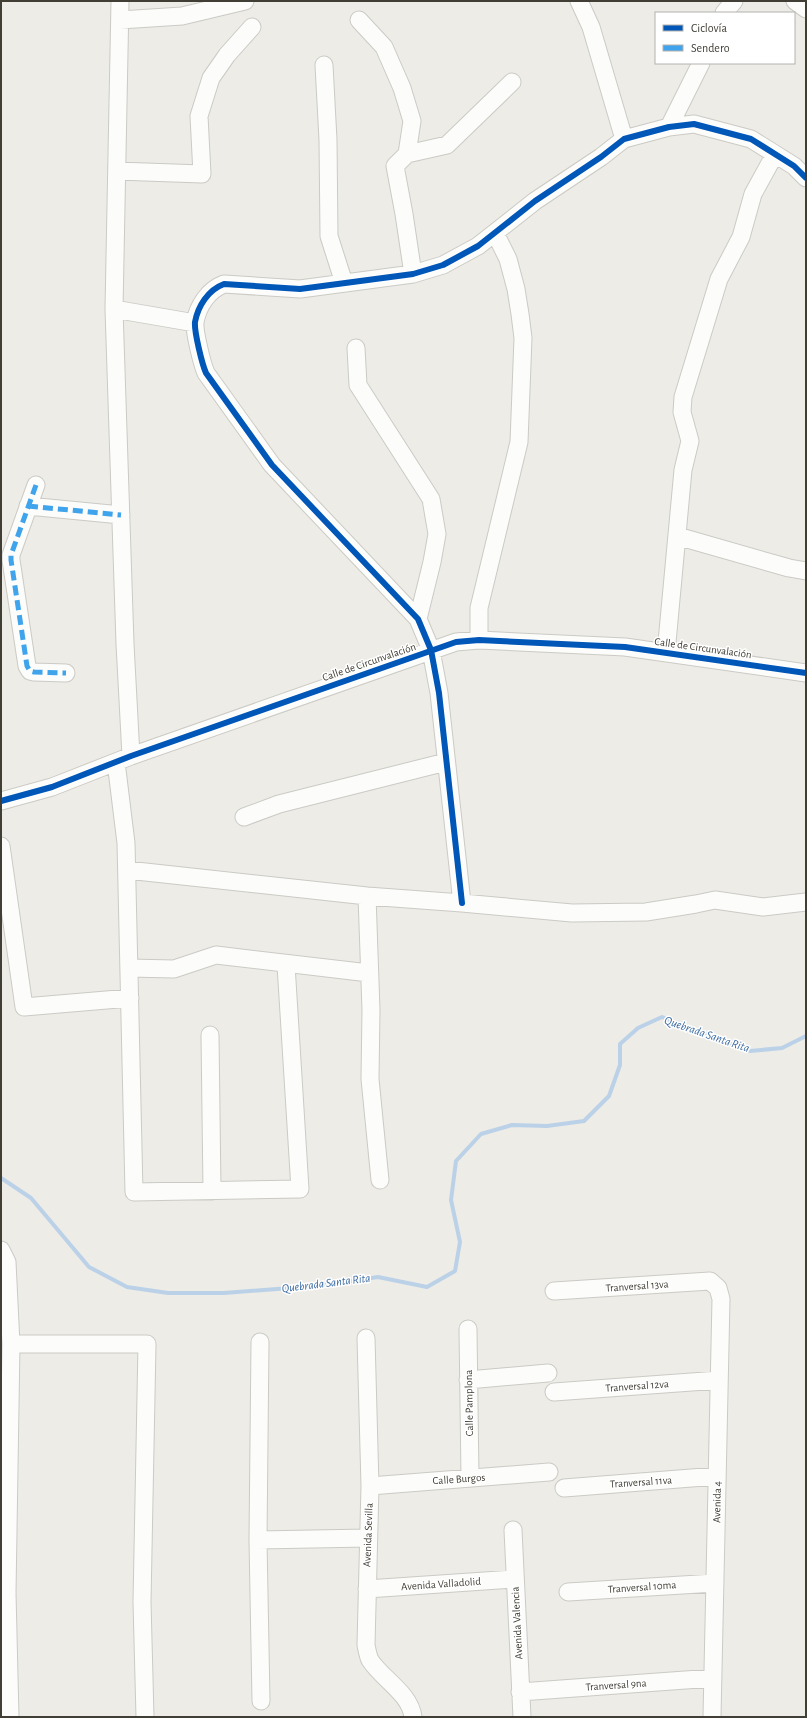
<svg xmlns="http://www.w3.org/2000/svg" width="807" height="1718" font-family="'Alegreya Sans',sans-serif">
<rect width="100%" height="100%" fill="#edece7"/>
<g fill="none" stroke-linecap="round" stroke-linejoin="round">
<path stroke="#bbd1e8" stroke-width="4" d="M1,1178L31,1198L89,1267L127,1287L168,1293H224L316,1286L378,1277L427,1287L455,1271L460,1242L451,1200L456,1161L481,1134L512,1125L547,1126L584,1121L609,1096L620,1065V1044L638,1028L662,1017L750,1051L782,1048L806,1036"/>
<defs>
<path id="minor" d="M120,1L114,309L125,644L131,756
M579,1L591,27L624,139
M795,1L806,9
M724,13L734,1
M120,20L182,16L245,1
M359,20L384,47L402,88L412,121L407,154
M324,65L328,140L329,236L344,283
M669,127L701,63
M117,171L202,174L199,116L211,78L227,55L252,27
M413,274L404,214L395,166L407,154L447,145L512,82
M114,309L195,323
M356,348L358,385L431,499L437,534L432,562L418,619
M36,485L11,555V560L27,666L30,671L34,672L66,673
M28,506L121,515
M677,536L789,568L806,571
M479,640V608L519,442L523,338L520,314L516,289L508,259L495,233
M666,653L683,470L690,441L682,412L683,397L719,279L741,237L753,194L775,154
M116,762L126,843L134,1192L300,1189L286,965
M1,801L52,787L131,756L456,642L479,640L625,647L806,673
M244,817L279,804L446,762
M1,846L24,1007L130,998
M127,870L367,896L462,903L572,913L646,912L696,904L715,900L763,907L806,902
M367,896L371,1010L370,1079L380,1180
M462,903L439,693L431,650L418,619L272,465L206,373C202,364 194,331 195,322C198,306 208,290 224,284L300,289L413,274L443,265L478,246L535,201L601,157L624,139L669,127L694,124L751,139L794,166L806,178
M129,968L174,969L216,955L369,973
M210,1035L212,1191
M1,1250L7,1262L11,1344L7,1593L10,1717
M554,1291L710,1281L718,1288L721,1299L712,1717
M468,1329L470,1478
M366,1338L370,1486L366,1645C367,1650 368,1656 370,1660C382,1679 410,1693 413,1717
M260,1342L258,1540L261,1701
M11,1344H147L142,1602L145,1717
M468,1380L548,1373
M554,1392L719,1380
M370,1486L549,1472
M564,1488L717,1476
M513,1530L522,1717
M258,1540L368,1538
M367,1589L515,1579
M568,1592L715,1583
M520,1692L713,1678"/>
</defs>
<use href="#minor" stroke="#cbcac5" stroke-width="19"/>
<use href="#minor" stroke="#fcfcfb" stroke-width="17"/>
<path stroke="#3fa4eb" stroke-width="5" stroke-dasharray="10 5" stroke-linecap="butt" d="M36,485L11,555V560L27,666L30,671L34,672L66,673
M28,506L121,515"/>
<defs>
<path id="cycleway" d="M1,801L52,787L131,756L456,642L479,640L625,647L806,673
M462,903L439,693L431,650L418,619L272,465L206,373C202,364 194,331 195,322C198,306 208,290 224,284L300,289L413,274L443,265L478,246L535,201L601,157L624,139L669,127L694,124L751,139L794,166L806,178"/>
</defs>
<use href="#cycleway" stroke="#fff" stroke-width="8"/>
<use href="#cycleway" stroke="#0057b8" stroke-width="6"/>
</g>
<g text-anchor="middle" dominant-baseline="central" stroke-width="3" stroke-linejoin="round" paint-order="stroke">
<g font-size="11" fill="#413e35" stroke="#fff">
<text transform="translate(703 648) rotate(8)">Calle de Circunvalación</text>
<text transform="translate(369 662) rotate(-19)">Calle de Circunvalación</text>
<text transform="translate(637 1286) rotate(-4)">Tranversal 13va</text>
<text transform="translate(637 1386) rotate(-4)">Tranversal 12va</text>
<text transform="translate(469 1403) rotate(-91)">Calle Pamplona</text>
<text transform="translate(459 1479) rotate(-4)">Calle Burgos</text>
<text transform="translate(641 1482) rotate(-4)">Tranversal 11va</text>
<text transform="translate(717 1502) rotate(-89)">Avenida 4</text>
<text transform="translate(368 1535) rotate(-88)">Avenida Sevilla</text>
<text transform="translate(441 1584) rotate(-4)">Avenida Valladolid</text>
<text transform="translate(642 1587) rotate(-4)">Tranversal 10ma</text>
<text transform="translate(517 1623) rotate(-93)">Avenida Valencia</text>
<text transform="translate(616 1685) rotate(-4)">Tranversal 9na</text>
</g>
<g font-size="12" font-style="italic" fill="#3969a2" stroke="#fff">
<text transform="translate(707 1034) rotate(19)">Quebrada Santa Rita</text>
<text transform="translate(326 1283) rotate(-7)">Quebrada Santa Rita</text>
</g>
</g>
<rect width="807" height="1718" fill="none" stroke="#413e35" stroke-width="4"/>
<rect x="655" y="12" width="140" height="52" fill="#ffffff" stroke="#b3b2ae"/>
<rect x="663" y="25" width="20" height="6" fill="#0057b8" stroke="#b3b2ae"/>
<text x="691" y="32" font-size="12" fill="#413e35">Ciclovía</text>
<rect x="663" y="45" width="20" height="6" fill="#3fa4eb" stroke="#b3b2ae"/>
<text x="691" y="52" font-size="12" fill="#413e35">Sendero</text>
</svg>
